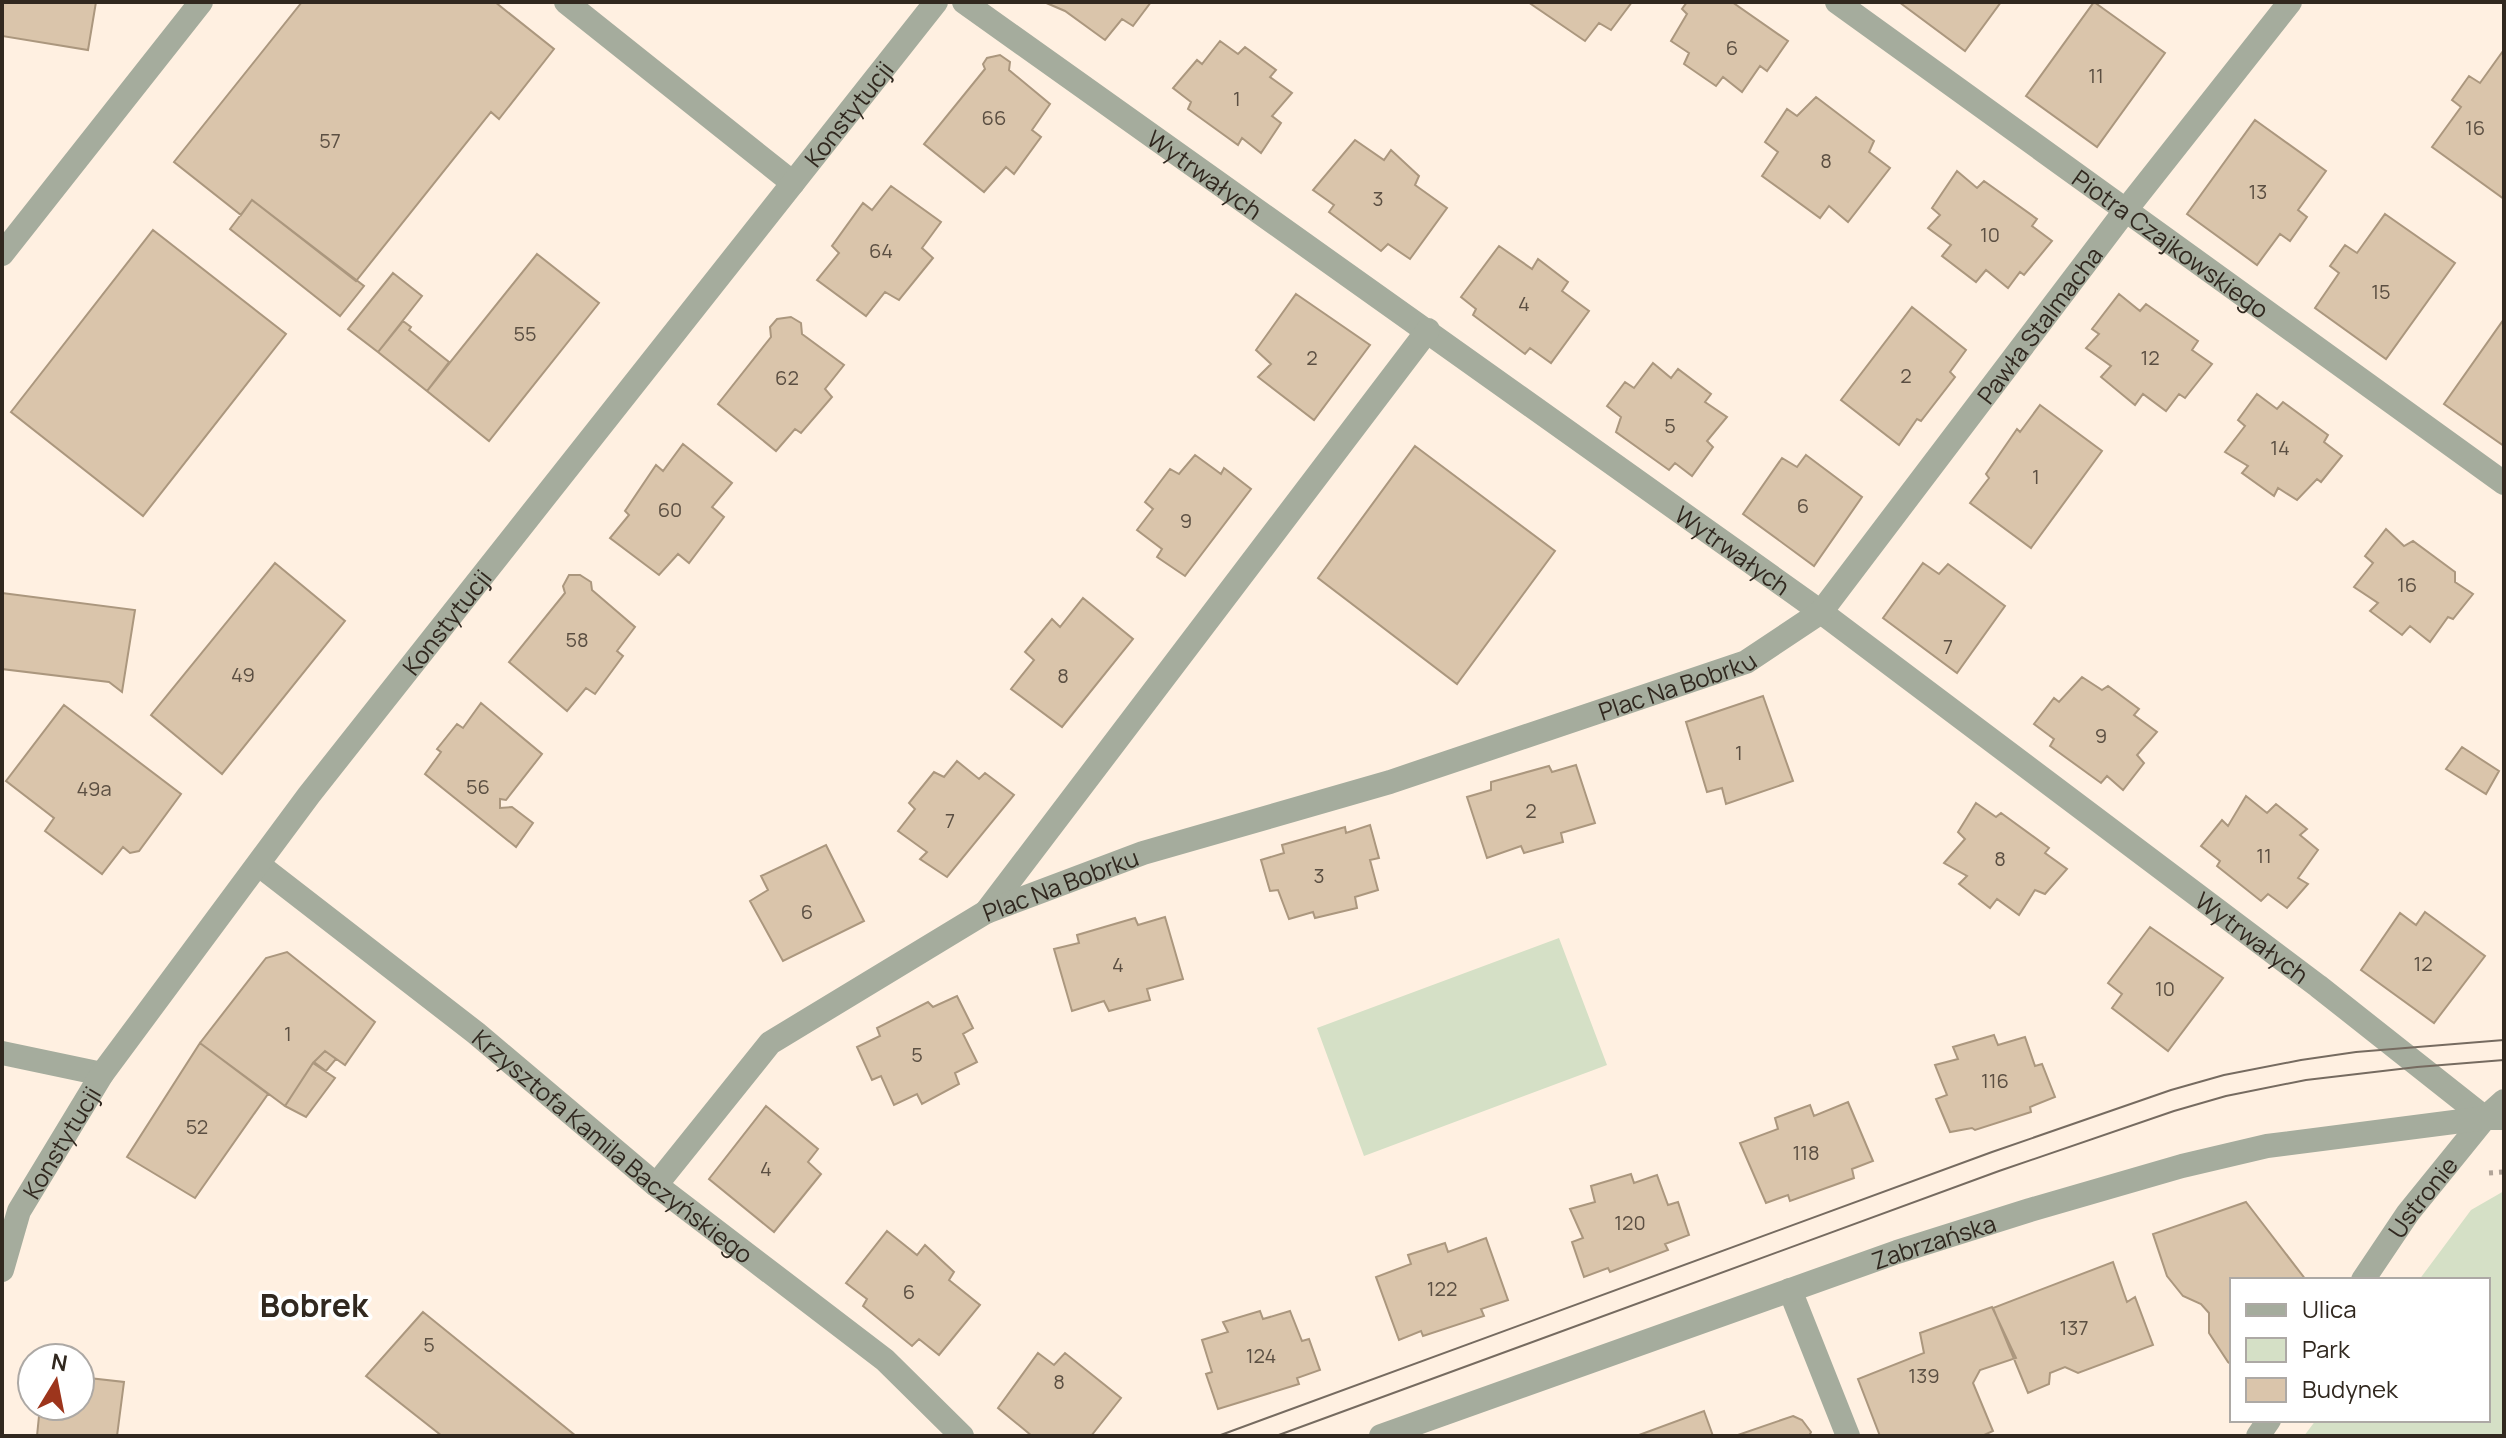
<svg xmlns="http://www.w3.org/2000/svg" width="2506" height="1438" font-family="Manrope,sans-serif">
<rect width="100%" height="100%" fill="#fff0e1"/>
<path fill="#d5e0c6" d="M1559,938L1607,1065L1364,1156L1317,1028Z
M2504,1191V1436H2304L2316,1420H2488V1280H2419L2471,1210Z"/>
<path fill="#dac5ab" stroke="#ab977e" stroke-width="2" d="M2,2H96L88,50L2,36Z
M302,2H495L554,49L499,119L491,112L356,281L252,200L241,215L174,162Z
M1044,2H1151L1133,26L1122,19L1105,40L1065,11Z
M1528,2H1632L1611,30L1599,23L1585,41Z
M1687,2H1732L1788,41L1767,71L1760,66L1742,92L1723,77L1716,86L1684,64L1689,53L1671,41L1687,14L1682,9Z
M1899,2H2001L1965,51Z
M2094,2L2165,53L2097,147L2026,96Z
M1220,41L1238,54L1245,47L1276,70L1270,77L1292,93L1272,116L1281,123L1261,153L1242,138L1238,145L1188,109L1191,102L1173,88L1197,60L1202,64Z
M2503,51L2504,52V199L2432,147L2461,107L2452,100L2469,76L2480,83Z
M1000,55L1010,62L1009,70L1050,104L1032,130L1041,137L1014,174L1006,167L984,192L924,144L985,69L983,64L987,58Z
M1816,97L1874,141L1869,152L1890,168L1848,222L1829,206L1820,218L1762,176L1778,152L1765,142L1787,109L1797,116Z
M2255,120L2326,171L2298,210L2307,217L2290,241L2280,234L2257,265L2187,214Z
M1355,140L1384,160L1391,150L1419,176L1415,185L1447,208L1410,259L1388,244L1381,251L1329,212L1334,205L1313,190Z
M1957,171L1977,188L1984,181L2037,219L2032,226L2052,241L2024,275L2020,272L2008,288L1986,270L1976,282L1942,256L1951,245L1928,228L1940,215L1932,208Z
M891,186L941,222L922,248L933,258L899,300L885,292L866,316L817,280L839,253L832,246L863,203L872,210Z
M252,200L364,286L340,316L230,229Z
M2385,214L2455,263L2386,359L2315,308L2339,273L2330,266L2345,245L2357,253Z
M153,230L286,334L143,516L11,412Z
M1499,246L1532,269L1538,259L1568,282L1562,291L1589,311L1551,363L1530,348L1525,354L1473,315L1476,309L1461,297Z
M537,254L599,303L489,441L427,391Z
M393,273L422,296L378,352L348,329Z
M1296,294L1370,345L1314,420L1258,377L1271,364L1256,350Z
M2119,294L2140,311L2146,304L2198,341L2192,350L2212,364L2185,398L2179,394L2166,411L2143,394L2135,405L2101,377L2111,366L2086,348L2099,334L2092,329Z
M1912,307L1966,350L1950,372L1955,377L1921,421L1917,419L1899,445L1841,400Z
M791,317L801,323L802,334L844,365L825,389L832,397L801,433L795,429L776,451L718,404L771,337L770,327L777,319Z
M2504,319V446L2444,404Z
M403,321L411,327L409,330L449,362L427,391L378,352Z
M1653,363L1671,378L1678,369L1711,394L1705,402L1727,417L1707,441L1713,447L1692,476L1675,463L1669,470L1616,432L1621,417L1607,406L1625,382L1634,388Z
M2257,394L2277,409L2283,402L2328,435L2324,442L2342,456L2321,482L2317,479L2297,500L2278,488L2274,496L2242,473L2248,466L2225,452L2245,426L2238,420Z
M2040,405L2102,451L2031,548L1970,503L1989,478L1986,474L2017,429L2020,432Z
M683,444L732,483L712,507L724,517L689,563L678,554L659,575L610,538L629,515L625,511L656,465L663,471Z
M1415,446L1555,551L1457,684L1318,578Z
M1195,455L1221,474L1224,468L1251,489L1185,576L1157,557L1162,549L1137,530L1153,509L1145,502L1170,469L1179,474Z
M1806,455L1862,497L1814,566L1743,514L1782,458L1797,467Z
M2386,529L2404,546L2413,541L2455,572V582L2473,594L2453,619L2448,617L2430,642L2410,626L2402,635L2370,611L2378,603L2354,587L2373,563L2365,556Z
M275,563L345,621L222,774L151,715Z
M1923,563L1939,574L1948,564L2005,606L1957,673L1883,618Z
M569,575H580L591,582L592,590L635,627L617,651L623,656L595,694L586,688L567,711L509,662L565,593L563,586Z
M2,593L135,610L122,692L109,682L2,669Z
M1083,598L1133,639L1062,727L1011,689L1034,660L1025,652L1052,619L1060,627Z
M2082,677L2102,690L2108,686L2139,709L2134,715L2157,732L2137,755L2144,763L2123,790L2107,776L2101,783L2050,746L2054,739L2034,724L2054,698L2059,702Z
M1763,696L1793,781L1726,804L1722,788L1707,792L1686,722Z
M481,703L542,754L506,800L500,799V808L512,807L533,823L516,847L425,774L441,752L437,749L457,724L463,728Z
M64,705L181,794L139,851L130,853L123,847L102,874L45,831L54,818L6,781Z
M2462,747L2499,771L2486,794L2446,769Z
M957,761L979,779L985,773L1014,795L947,877L920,859L927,852L898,831L915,809L909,803L934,772L944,777Z
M1576,765L1595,823L1561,833L1563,842L1524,853L1521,846L1487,858L1467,797L1491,790V782L1549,766L1552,772Z
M2246,796L2267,813L2276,804L2307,829L2300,835L2318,850L2298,878L2308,884L2287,908L2268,894L2261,901L2217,866L2220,861L2201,846L2222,820L2228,826Z
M1976,803L1996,817L2001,813L2049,848L2045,853L2067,869L2045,894L2035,890L2019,915L1997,899L1990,908L1959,884L1967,876L1944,863L1965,839L1958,832Z
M1370,825L1379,858L1370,860L1378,890L1355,897L1357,908L1315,918L1313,912L1289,919L1278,890L1270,891L1261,860L1284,853L1282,845L1345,827L1346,833Z
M826,845L864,921L783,961L750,901L768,890L761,876Z
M2425,912L2485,956L2434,1023L2361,970L2400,913L2416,925Z
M1165,917L1183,979L1147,989L1150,1000L1109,1011L1104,1001L1072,1011L1054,949L1079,943L1077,935L1135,918L1138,925Z
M2150,927L2223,978L2168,1051L2112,1008L2122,994L2108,983Z
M287,952L375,1022L345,1065L325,1051L313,1063L285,1106L200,1043L266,958Z
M957,996L973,1028L963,1034L977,1062L955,1073L959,1084L922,1104L917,1094L894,1105L881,1076L872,1080L857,1047L880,1036L877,1028L928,1002L933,1007Z
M1994,1035L1998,1045L2025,1037L2035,1066L2042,1064L2055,1097L2030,1107L2031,1112L1975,1130L1972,1128L1950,1132L1936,1099L1947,1095L1935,1065L1958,1059L1953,1047Z
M200,1043L268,1094L195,1198L127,1157Z
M325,1051L336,1059L326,1071L314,1062Z
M313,1063L335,1078L306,1117L285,1106Z
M1848,1102L1873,1161L1852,1169L1854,1178L1790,1201L1788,1195L1766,1203L1740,1143L1778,1129L1775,1118L1810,1105L1814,1116Z
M766,1106L818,1149L808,1162L821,1174L774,1232L709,1179Z
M1631,1174L1634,1183L1657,1175L1668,1205L1678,1202L1689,1235L1665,1244L1668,1250L1610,1272L1608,1268L1584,1277L1572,1242L1583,1238L1570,1209L1595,1202L1591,1186Z
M2246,1202L2306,1280H2232V1365L2228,1362L2209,1333V1313L2201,1304L2183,1296L2167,1276L2153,1234Z
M887,1231L917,1255L925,1245L954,1272L949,1280L980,1305L939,1355L919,1339L912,1346L863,1306L867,1299L846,1283Z
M1486,1238L1508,1300L1481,1309L1484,1316L1423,1336L1421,1331L1399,1340L1376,1277L1411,1264L1408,1255L1445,1243L1448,1252Z
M2113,1262L2127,1302L2135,1297L2153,1345L2078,1373L2065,1367L2050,1373L2049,1384L2028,1393L1993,1308Z
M1992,1307L2016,1358L1980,1370L1973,1383L1993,1431L1982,1436H1880L1858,1379L1924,1353L1920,1333Z
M1260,1311L1263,1319L1290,1311L1302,1341L1309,1339L1320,1370L1297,1378L1299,1384L1218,1409L1206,1374L1212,1372L1202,1340L1228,1332L1223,1322Z
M423,1312L576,1436H442L366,1376Z
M1038,1353L1054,1365L1065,1353L1121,1398L1091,1436H1032L998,1408Z
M80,1377L124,1382L117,1436H37L40,1406H80Z
M1704,1411L1713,1436H1639V1435Z
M1793,1416L1802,1420L1811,1432L1809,1436H1735Z"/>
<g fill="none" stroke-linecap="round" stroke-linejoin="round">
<path stroke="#b1a498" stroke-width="5" stroke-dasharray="4 6" stroke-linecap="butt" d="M2489,1173L2504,1172"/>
<g stroke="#a5ac9d" stroke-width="24">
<path d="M566,2L793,183"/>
<path id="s1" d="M964,2L1821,612L2318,986L2485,1118"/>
<path id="s2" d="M1837,2L2504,483"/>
<path d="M2,254L201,2"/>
<path id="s3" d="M259,865L476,1033L656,1185L885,1360L962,1436"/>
<path d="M986,912L1428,330"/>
<path d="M2,1053L102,1074"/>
<path id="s4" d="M656,1185L770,1043L986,912L1143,853L1390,782L1746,662L1821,612L2125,211L2290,2"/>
<path id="s5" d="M2,1270L19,1211L102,1074L309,795L936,2"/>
<path id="s6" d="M2363,1280L2408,1213L2485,1118L2504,1101"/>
<path d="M1790,1290L1848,1436"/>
<path id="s7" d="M1381,1436L1897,1252L2030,1210L2182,1166L2267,1146L2485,1118H2504"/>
<path d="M2258,1436L2269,1420"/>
</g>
<path stroke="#766b60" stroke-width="2" d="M1218,1436L1992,1152L2171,1090L2224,1075L2301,1060L2356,1052L2504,1040
M1276,1436L1999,1171L2174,1111L2226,1096L2306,1080L2417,1067L2504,1060"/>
</g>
<g text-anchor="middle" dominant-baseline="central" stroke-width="7" stroke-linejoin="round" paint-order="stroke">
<g font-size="20" fill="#5b4f42">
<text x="1732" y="47">6</text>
<text x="2096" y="75">11</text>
<text x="1237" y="98">1</text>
<text x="994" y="117">66</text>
<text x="2475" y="127">16</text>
<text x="330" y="140">57</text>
<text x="1826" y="160">8</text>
<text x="2258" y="191">13</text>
<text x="1378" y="198">3</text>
<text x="1990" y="234">10</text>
<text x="881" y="250">64</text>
<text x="2381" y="291">15</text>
<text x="1524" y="303">4</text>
<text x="525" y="333">55</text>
<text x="1312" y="357">2</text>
<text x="2150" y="357">12</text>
<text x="1906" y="375">2</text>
<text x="787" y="377">62</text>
<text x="1670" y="425">5</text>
<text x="2280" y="447">14</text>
<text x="2036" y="476">1</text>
<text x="1803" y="505">6</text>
<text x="670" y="509">60</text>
<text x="1186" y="520">9</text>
<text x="2407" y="584">16</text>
<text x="577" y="639">58</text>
<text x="1948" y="646">7</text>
<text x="243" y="674">49</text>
<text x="1063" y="675">8</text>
<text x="2101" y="735">9</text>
<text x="1739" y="752">1</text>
<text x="478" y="786">56</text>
<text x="94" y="788">49a</text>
<text x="1531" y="810">2</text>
<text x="950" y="820">7</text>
<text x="2264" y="855">11</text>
<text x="2000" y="858">8</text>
<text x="1319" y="875">3</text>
<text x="807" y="911">6</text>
<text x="2423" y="963">12</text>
<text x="1118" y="964">4</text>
<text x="2165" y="988">10</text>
<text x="288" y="1033">1</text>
<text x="917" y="1054">5</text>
<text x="1995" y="1080">116</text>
<text x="197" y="1126">52</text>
<text x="1806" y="1152">118</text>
<text x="766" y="1168">4</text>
<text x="1630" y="1222">120</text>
<text x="1442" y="1288">122</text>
<text x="909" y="1291">6</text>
<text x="2074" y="1327">137</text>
<text x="429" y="1344">5</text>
<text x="1261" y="1355">124</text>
<text x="1924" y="1375">139</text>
<text x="1059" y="1381">8</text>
</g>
<g font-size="24" fill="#31281f" stroke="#fff">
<text stroke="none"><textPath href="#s5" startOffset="1438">Konstytucji</textPath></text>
<text stroke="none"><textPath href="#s1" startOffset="296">Wytrwałych</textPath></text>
<text stroke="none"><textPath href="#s2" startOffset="412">Piotra Czajkowskiego</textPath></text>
<text stroke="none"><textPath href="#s4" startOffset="1686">Pawła Stalmacha</textPath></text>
<text stroke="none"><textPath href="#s1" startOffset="944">Wytrwałych</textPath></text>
<text stroke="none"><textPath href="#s5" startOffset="790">Konstytucji</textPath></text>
<text stroke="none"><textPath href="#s4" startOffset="1162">Plac Na Bobrku</textPath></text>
<text stroke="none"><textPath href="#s4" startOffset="514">Plac Na Bobrku</textPath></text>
<text stroke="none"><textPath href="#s1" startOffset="1592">Wytrwałych</textPath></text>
<text stroke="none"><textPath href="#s5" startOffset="142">Konstytucji</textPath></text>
<text stroke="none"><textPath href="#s3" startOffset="452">Krzysztofa Kamila Baczyńskiego</textPath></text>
<text stroke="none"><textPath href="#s6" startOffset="102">Ustronie</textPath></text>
<text stroke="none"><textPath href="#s7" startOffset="586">Zabrzańska</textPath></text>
</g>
<g font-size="32" font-weight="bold" fill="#31281f" stroke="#fff">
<text x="314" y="1305">Bobrek</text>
</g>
</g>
<rect width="2506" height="1438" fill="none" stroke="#31281f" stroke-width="8"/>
<rect x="2230" y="1278" width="260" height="144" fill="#ffffff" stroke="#ada9a5" stroke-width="2"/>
<rect x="2246" y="1304" width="40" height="12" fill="#a5ac9d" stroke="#ada9a5" stroke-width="2"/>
<text x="2302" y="1318" font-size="24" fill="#31281f">Ulica</text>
<rect x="2246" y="1338" width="40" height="24" fill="#d5e0c6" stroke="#ada9a5" stroke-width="2"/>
<text x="2302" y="1358" font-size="24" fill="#31281f">Park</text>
<rect x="2246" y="1378" width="40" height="24" fill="#dac5ab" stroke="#ada9a5" stroke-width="2"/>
<text x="2302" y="1398" font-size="24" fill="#31281f">Budynek</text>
<g transform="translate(56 1382) rotate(10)"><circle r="38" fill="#ffffff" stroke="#ada9a5" stroke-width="2"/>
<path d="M0-6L14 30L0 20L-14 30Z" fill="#9d351c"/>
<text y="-12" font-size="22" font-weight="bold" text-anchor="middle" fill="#31281f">N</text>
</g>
</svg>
